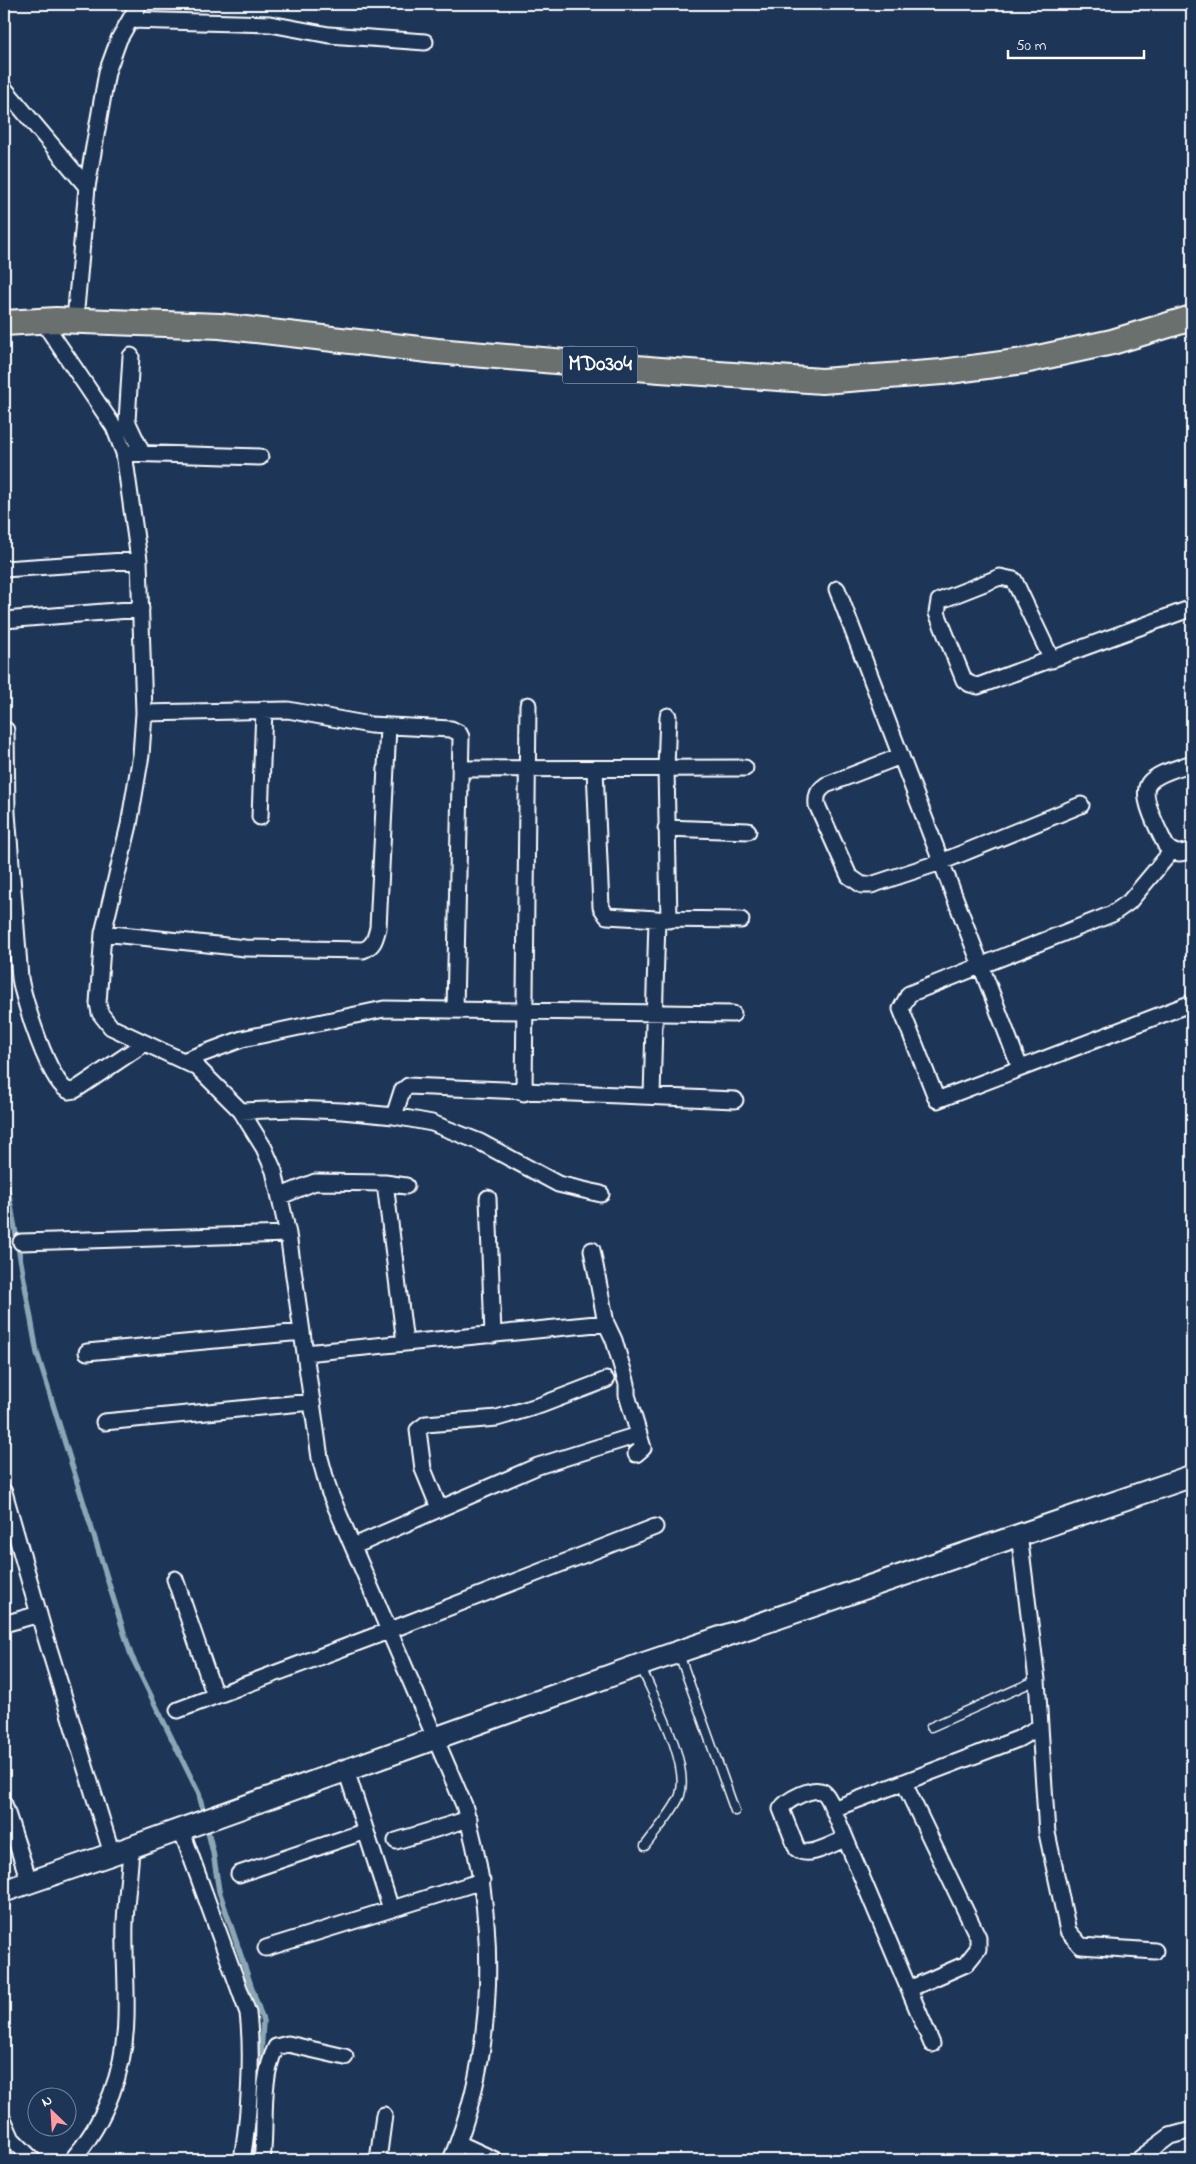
<svg xmlns="http://www.w3.org/2000/svg" width="1196" height="2164" font-family="'Indie Flower',sans-serif">
<rect width="100%" height="100%" fill="#1d3557"/>
<filter id="ink" filterUnits="userSpaceOnUse"><feTurbulence type="fractalNoise" baseFrequency=".02" numOctaves="2"/><feDisplacementMap in="SourceGraphic" scale="10" xChannelSelector="R" yChannelSelector="G"/><feConvolveMatrix kernelMatrix="1 2 1 2 8 2 1 2 1" color-interpolation-filters="sRGB"/></filter>
<g filter="url(#ink)">
<g fill="none" stroke-linecap="round" stroke-linejoin="round">
<path stroke="#8ba6b5" stroke-width="5.5" d="M4,1167L37,1353L131,1655L199,1794L213,1852L219,1891L263,2021L259,2086
M251,2160L255,2138L257,2108"/>
<defs>
<path id="lane" d="M679,1654L735,1811
M641,1667C654,1698 690,1763 680,1795C675,1810 655,1832 645,1846
M931,1727L1037,1680"/>
<path id="street" d="M130,20L270,24L329,35L425,42
M4,88L87,187L75,320
M87,187L107,72L119,39L139,4
M42,320L114,427L124,453L139,560L144,713L141,755L129,825L103,933L98,1003L100,1013L111,1027L198,1068L241,1111L264,1148L274,1171L288,1234L320,1458L329,1491L464,1805C498,1920 497,2050 451,2160
M131,356L127,421L142,453
M124,453L260,457
M4,569L139,560
M837,589L1020,1068
M4,620L141,609
M1052,660L1014,580L1000,577L939,601L937,613L964,680L970,684L978,686L1192,608
M144,713L288,710L370,725L451,729L459,733L461,737L455,1009
M668,716L666,768L669,920
M6,730L7,813L20,978C23,998 50,1086 69,1091L75,1090L145,1043
M901,756L826,785C818,791 816,795 817,805L849,876L862,885H871L941,862L1081,805
M1192,763C1180,768 1158,772 1149,783C1139,796 1160,833 1166,846C1174,855 1181,854 1192,850
M460,769L745,768
M595,769L601,907L607,916L657,919L741,920
M260,817L264,709
M666,828L748,831
M1171,852L1129,902L1112,914L909,994L901,1009L937,1100L1192,1003
M103,933L245,948L363,950C374,946 375,939 378,928L388,727
M183,1061L242,1039L384,1009L733,1014
M524,1093L528,705
M652,1096L657,919
M241,1111L292,1109L342,1111L394,1116L432,1123L480,1142L558,1184L601,1194
M394,1116L402,1091L408,1086L735,1100
M385,1183L405,1343
M281,1196L315,1182L385,1183L406,1186
M488,1198L493,1335
M21,1242L288,1234
M592,1250L606,1323L614,1340L627,1384V1395L643,1448L636,1454
M87,1352L302,1332
M305,1353L606,1323
M104,1422L312,1402
M4,1492L44,1632L112,1854
M439,1508L423,1469L418,1430L426,1424L497,1418L541,1405L606,1380
M1019,1534L1037,1680L1047,1833L1068,1931L1081,1946L1155,1951
M354,1546L538,1466L631,1437
M175,1579L215,1696
M4,1624L39,1614
M178,1710L388,1631L655,1527
M346,1770L391,1909
M904,1783L978,1937V1949L966,1964L909,1989
M4,1804L29,1881
M833,1809L1018,1739L1039,1727
M181,1829L248,2013C253,2054 249,2119 242,2160
M845,1839C833,1843 809,1859 797,1849L781,1809C786,1800 813,1786 823,1792C828,1795 831,1804 833,1809L932,2044
M396,1841L469,1819
M239,1874L366,1831
M266,1948L482,1881
M4,2121L12,2139L33,2160
M458,2143L495,2160
M72,2160C106,2121 125,2070 126,2018C127,1986 124,1954 125,1923C126,1897 130,1873 131,1847
M262,2160C267,2124 259,2082 276,2047L288,2044L345,2057
M378,2160L384,2115
M1138,2160L1170,2136L1192,2130"/>
<path id="secondary" d="M4,1891L112,1854L640,1665L1192,1476"/>
<path id="primary" d="M4,323L56,320L220,326L437,351L660,370L822,381L942,372L1024,361L1112,342L1192,318"/>
</defs>
<use href="#lane" stroke="#fff" stroke-width="11"/>
<use href="#street" stroke="#fff" stroke-width="19"/>
<use href="#secondary" stroke="#fff" stroke-width="25"/>
<use href="#primary" stroke="#fff" stroke-width="28"/>
<use href="#lane" stroke="#1d3557" stroke-width="8"/>
<use href="#street" stroke="#1d3557" stroke-width="15"/>
<use href="#secondary" stroke="#1d3557" stroke-width="21"/>
<use href="#primary" stroke="#6b706d" stroke-width="24"/>
</g>
</g>
<g text-anchor="middle" dominant-baseline="central" stroke-width="4.5" stroke-linejoin="round" paint-order="stroke">
<rect fill="#1d3557" stroke="#bbc2cd" stroke-width="1" x="562.5" y="346.5" width="75" height="37" rx="4"/>
<g font-size="21" font-weight="bold" fill="#fff">
<text x="600" y="365">MD0304</text>
</g>
</g>
<rect width="1196" height="2164" fill="none" stroke="#1d3557" stroke-width="20"/>
<rect x="10" y="10" width="1176" height="2144" fill="none" stroke="#fff" stroke-width="2" filter="url(#ink)"/>
<g transform="translate(52 2112) rotate(335)"><circle r="24" fill="#1d3557" stroke="#77869a"/>
<path d="M0-4L9 19L0 12L-9 19Z" fill="#ff9aa2"/>
<text y="-8" font-size="14" font-weight="bold" text-anchor="middle" fill="#ffffff">N</text>
</g>
<path d="M1008 50v8h136v-8" fill="none" stroke="#ffffff" stroke-width="2.5"/>
<text x="1016" y="50" font-size="15" fill="#ffffff" stroke="#1d3557" stroke-width="4" paint-order="stroke">50 m</text>
</svg>
